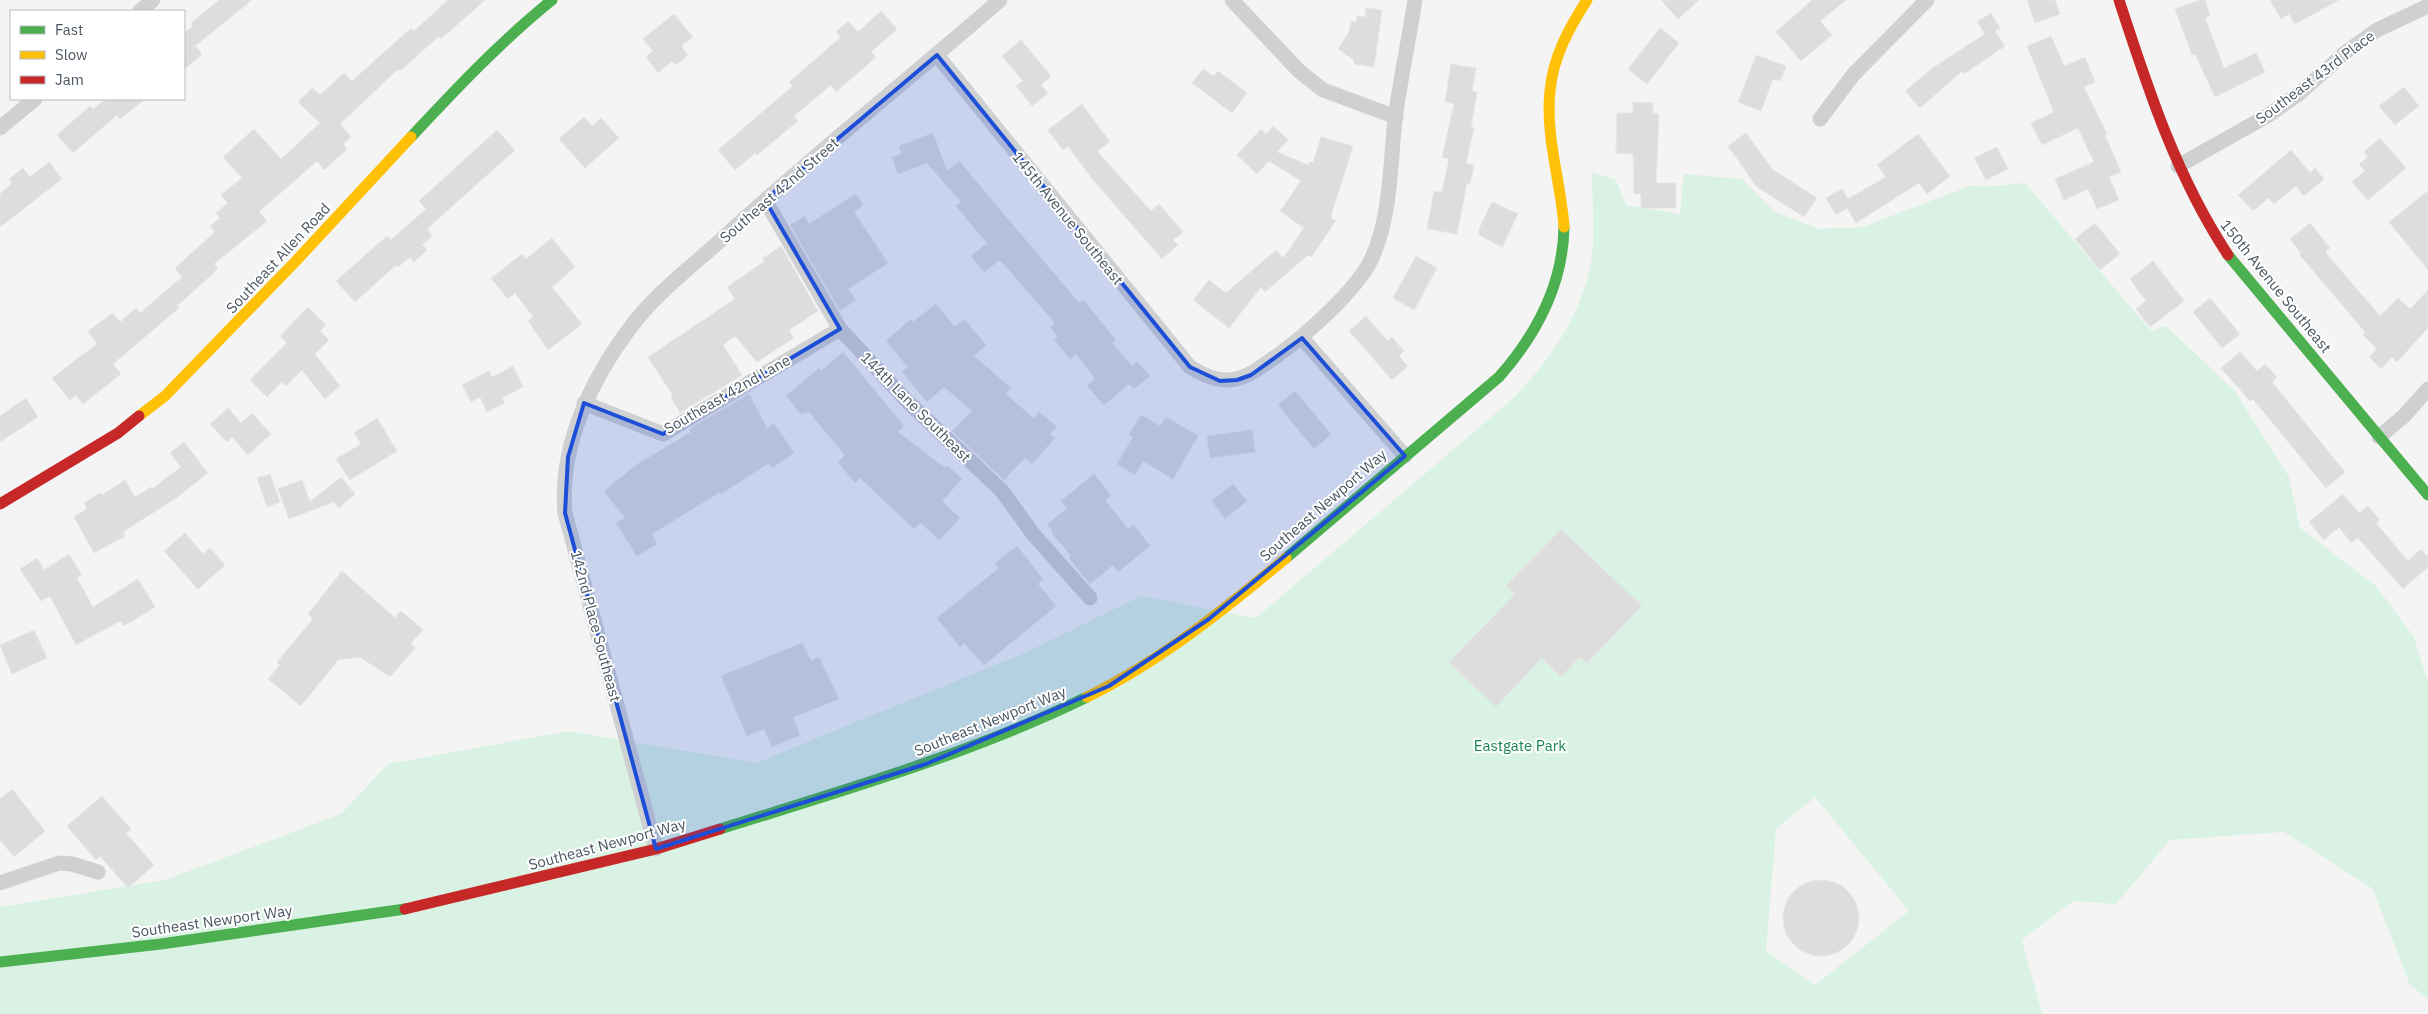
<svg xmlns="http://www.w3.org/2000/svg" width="2428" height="1014" font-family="'IBM Plex Sans',sans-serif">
<rect width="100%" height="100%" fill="#f4f4f4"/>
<path fill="#d9f2e3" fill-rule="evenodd" d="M1592,172L1616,180L1626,205L1680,214L1684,174L1742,179L1775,212L1819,229L1862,227L1973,185L1983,187L2025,183L2151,331L2166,326L2234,390L2289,477L2300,528L2376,586L2414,637L2428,683V999L2410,985L2373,889L2284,832L2170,840L2116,904L2073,901L2022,940L2042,1014H0V907L165,880L341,814L388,764L569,731L756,763L1025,653L1141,596L1256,618L1510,401C1550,362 1584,312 1592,256C1595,229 1592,199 1592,172ZM1815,797L1909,911L1815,985L1766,951L1776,829Z"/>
<path fill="#ddddde" stroke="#e5e6e7" d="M219,0H252L195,46L202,54L184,70V33L193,26L191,23Z
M448,0H485L441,39L439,36L400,71L398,69L340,124L351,137L343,144L347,149L324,170L317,161L259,212L267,221L214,264L218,269L177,306L179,308L113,364L121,374L83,404L76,395L70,400L52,378L97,344L88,331L113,313L120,322L136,308L140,313L182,277L175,268L215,232L210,226L220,218L216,213L228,203L221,195L242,178L223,157L254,129L281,159L320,123L298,102L312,88L320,95L344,73L352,81L411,28L414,31Z
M1661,0H1699L1678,19Z
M1812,0H1846L1820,21L1832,35L1801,61L1776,32Z
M2027,0H2055L2060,14L2035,23Z
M2200,0H2205L2210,16L2205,18L2224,68L2256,53L2265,72L2215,97L2195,54L2192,55L2175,9Z
M2270,0H2339L2295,24L2289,14L2281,19Z
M1366,8L1382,10L1374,67L1354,64V60L1338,49L1349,32L1351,21L1356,22L1357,16L1365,17Z
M881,11L897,29L871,52L876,57L836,92L831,85L794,116L798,121L757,155L755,153L735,170L718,150L793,86L789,82L841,37L836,32L848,21L858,32Z
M1991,13L2000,28L1995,31L2005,46L1964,74L1962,71L1920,108L1905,91L1934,67L1985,34L1977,22Z
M674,14L693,37L681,46L688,55L676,65L672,61L658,73L646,57L653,51L643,39Z
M1660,28L1679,43L1647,84L1628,69Z
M2051,36L2064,66L2085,57L2095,82L2084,87L2107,134L2105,135L2121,172L2109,177L2119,200L2097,209L2088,189L2064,200L2055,179L2094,162L2078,128L2042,145L2031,123L2054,112L2027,46Z
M1021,40L1051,76L1041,85L1048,93L1032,106L1016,86L1023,81L1002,56Z
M1756,55L1786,66L1780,81L1773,79L1761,111L1738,102Z
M1451,64L1476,68L1472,91L1477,92L1471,127L1474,128L1466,163L1474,165L1470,184L1467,183L1457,234L1427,229L1434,191L1442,192L1449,159L1442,157L1454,104L1445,102Z
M1203,69L1213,76L1218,71L1247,93L1232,113L1192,83Z
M2404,87L2419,106L2395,125L2379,106Z
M106,99H145L120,119L117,115L73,153L57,135L90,106L93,109Z
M1633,102L1653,103V114H1659L1656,183H1676V208H1641V194H1634L1633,154L1616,153L1617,113H1633Z
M1082,104L1110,142L1097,151L1151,211L1159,204L1183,232L1173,240L1178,245L1162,259L1093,180L1068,146L1063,150L1048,130Z
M584,117L592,126L601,118L619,138L585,168L559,139Z
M1273,126L1288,140L1277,152L1308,165L1311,161L1313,163L1321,137L1353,146L1332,212L1331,218L1336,221L1311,257L1308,255L1265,292L1261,287L1229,328L1193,300L1209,280L1226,293L1276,250L1283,258L1304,228L1280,211L1301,181L1269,161L1257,174L1237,155L1261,129L1266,134Z
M497,130L515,150L427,229L432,236L422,245L427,250L414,262L410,257L398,267L396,265L355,302L336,281L387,236L391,240L426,209L419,201Z
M933,133L947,171L959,161L1079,303L1083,300L1116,340L1112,343L1132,366L1137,362L1150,376L1134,389L1129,384L1104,405L1087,386L1095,378L1076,354L1070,359L1054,339L1057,336L1050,327L1055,323L1000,260L984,272L971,256L987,243L956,206L961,202L927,163L898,174L892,157L902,154L899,146Z
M1746,133L1772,169L1817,198L1804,217L1757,187L1728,146Z
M1918,134L1950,176L1927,194L1919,183L1856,223L1847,208L1836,215L1826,198L1842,189L1848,199L1886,177L1877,165Z
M2380,138L2406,168L2368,200L2352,182L2365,171L2359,164L2368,157L2364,152Z
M1997,147L2008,169L1986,180L1974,158Z
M2291,150L2310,173L2315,168L2324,179L2304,196L2296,186L2274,204L2269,198L2253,211L2238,195Z
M49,162L62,179L0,227V194L12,183L9,179L23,168L30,177Z
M2428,191V270L2389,222Z
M856,194L863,205L854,212L888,263L848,289L856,300L840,311L790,225L805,216L809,224Z
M1492,202L1518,214L1502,247L1479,235V229Z
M2095,223L2120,254L2100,270L2075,239Z
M2310,223L2330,248L2325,252L2380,316L2398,298L2410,309L2428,290V328L2397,362L2392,357L2381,369L2369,357L2377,349L2363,335L2365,332L2299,254L2301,253L2290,239Z
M552,238L575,267L552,287L582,324L548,350L528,321L533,317L515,293L508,299L491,278L522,254L526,259Z
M781,246L818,311L789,330L794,338L757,362L735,336L723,345L742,375L680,413L671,397L673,396L648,357L735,299L727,287L765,261L763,258Z
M1416,256L1437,268L1414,310L1393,298Z
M2153,261L2184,301L2150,327L2136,309L2146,301L2130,279Z
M2210,298L2240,334L2222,348L2193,312Z
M936,304L955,327L964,319L986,345L974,356L1011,388L1006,394L1034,419L1039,412L1057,427L1050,434L1055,438L1032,464L1025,458L1004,480L952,431L972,411L944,387L927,402L902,372L908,367L886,341L911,319L913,322Z
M308,307L326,325L320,331L329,340L315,354L340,386L325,399L302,370L286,386L282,382L267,397L250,380L287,343L280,336Z
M1366,316L1388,341L1392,337L1404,351L1399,356L1408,366L1392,380L1349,331Z
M843,352L904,426L898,432L945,468L947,465L962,479L942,501L960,518L939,540L921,523L914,529L860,478L855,483L838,462L845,455L809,412L801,414L786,396L819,368L821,371Z
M2240,352L2257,371L2265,364L2277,377L2272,382L2345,472L2326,488L2253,399L2250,401L2221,368Z
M513,366L523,387L502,398L505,403L487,412L480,397L471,402L462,385L489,371L492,377Z
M1295,391L1331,434L1314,449L1278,405Z
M749,394L767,428L774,423L794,453L772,468L769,463L721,494L720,492L652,534L657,544L637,556L616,523L625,518L604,491L636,465L691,432L689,429Z
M26,398L38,417L0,442V416Z
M228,408L241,423L252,413L271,434L248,455L232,437L227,442L210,424Z
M1141,415L1160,426L1166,417L1198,436L1173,479L1143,461L1135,475L1117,464L1133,437L1129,434Z
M377,418L397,451L350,480L336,459L361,444L354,433Z
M1252,430L1255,452L1210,458L1207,436Z
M184,442L208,473L176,498L123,532L125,536L94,553L74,517L87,509L84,503L100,493L102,495L125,480L135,497L151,487L152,489L181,467L170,453Z
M270,474L280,502L267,507L257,478Z
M1094,474L1111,495L1105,500L1128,529L1134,525L1150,546L1118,572L1113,565L1090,584L1069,558L1071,556L1051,532L1053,530L1047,525L1067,508L1061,501Z
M341,477L355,494L339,508L334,502L289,519L278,489L302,480L310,502Z
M1233,484L1247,501L1225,519L1212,501Z
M2343,494L2359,513L2368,506L2380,520L2376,523L2408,561L2421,549L2428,557V567L2403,589L2358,538L2351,543L2339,527L2324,540L2309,522Z
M1561,529L1642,606L1587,663L1580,657L1561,677L1542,658L1496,707L1449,662L1515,594L1506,586Z
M185,533L203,554L210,548L225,565L198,589L164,551Z
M1017,546L1043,579L1038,584L1056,606L984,665L964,643L960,647L937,618L999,568L995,563Z
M69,554L82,575L77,578L93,607L138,579L155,607L124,626L120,621L76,645L50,596L41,601L20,569L37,558L44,570Z
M342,571L395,618L401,611L423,630L411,643L415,648L390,677L360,657L338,660L301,706L268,679L280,665L277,662L313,619L308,614Z
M34,630L47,658L12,674L0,645Z
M802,643L811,661L819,657L839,699L793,717L800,735L772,747L764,729L747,736L721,676Z
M12,789L45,831L14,857L0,840V799Z
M102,796L131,829L126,833L154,865L128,888L100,856L96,860L67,826Z
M1783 918a38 38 0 1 1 76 0a38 38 0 1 1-76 0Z"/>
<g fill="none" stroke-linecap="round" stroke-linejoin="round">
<path stroke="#ced0d2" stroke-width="15" d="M1232,0L1299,71L1323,90L1396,117
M140,11L153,0
M937,55L1190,367C1228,391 1245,379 1278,355C1307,334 1357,290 1372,258C1391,216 1390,165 1395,120C1400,80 1409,40 1415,0
M1820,119L1853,75L1927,0
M0,128L35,99
M2178,166L2267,116L2300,93L2346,52L2377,30L2428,6
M765,200L840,329L907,401L1002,491L1033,534L1090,598
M1302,338L1405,456
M584,403L663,434L840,329
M2379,437L2405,415L2428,389
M656,849L565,513C559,446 591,380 630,328C655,294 691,267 722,239C812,156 908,80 1000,0
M0,883L59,863L72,864L98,872"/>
<path stroke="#4caf50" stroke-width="11" d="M411,137C457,88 500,42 552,0
M2228,255L2428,495
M1286,558L1499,377C1536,335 1563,285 1564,227
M720,829C844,790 970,754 1087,697
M0,962L161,944L405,909"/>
<path stroke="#ffc107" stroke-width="11" d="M1564,227C1561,182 1545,136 1550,91C1553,57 1569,28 1587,0
M139,416L165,396L295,262L411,137
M1087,697C1159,662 1225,609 1286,558"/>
<path stroke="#c62828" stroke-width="11" d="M2119,0C2148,89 2176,176 2228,255
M0,504L118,433L139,416
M405,909L656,849L720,829"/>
</g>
<path fill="#1d4ed8" fill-opacity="0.2" stroke="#1d4ed8" stroke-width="4" stroke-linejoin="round" d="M937,55L1190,367L1220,381L1237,380L1251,375L1302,338L1405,456L1209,619L1109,686L926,764L656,849L565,513L568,457L584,403L663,434L840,329L765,200Z"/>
<g text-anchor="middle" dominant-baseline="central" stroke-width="4" stroke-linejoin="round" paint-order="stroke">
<g font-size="15" fill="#4a5661" stroke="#fff">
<text transform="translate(2315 77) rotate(-37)">Southeast 43rd Place</text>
<text transform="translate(779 190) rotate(-41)">Southeast 42nd Street</text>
<text transform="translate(1068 218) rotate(51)">145th Avenue Southeast</text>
<text transform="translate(278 258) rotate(-47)">Southeast Allen Road</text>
<text transform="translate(2276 286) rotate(51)">150th Avenue Southeast</text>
<text transform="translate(727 394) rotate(-30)">Southeast 42nd Lane</text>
<text transform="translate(916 407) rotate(45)">144th Lane Southeast</text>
<text transform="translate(1323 505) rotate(-41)">Southeast Newport Way</text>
<text transform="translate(596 626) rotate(75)">142nd Place Southeast</text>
<text transform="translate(990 721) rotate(-22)">Southeast Newport Way</text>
<text transform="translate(607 844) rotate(-15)">Southeast Newport Way</text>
<text transform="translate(212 921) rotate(-8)">Southeast Newport Way</text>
</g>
<g font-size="15" fill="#17864f" stroke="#fff">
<text x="1520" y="745">Eastgate Park</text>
</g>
</g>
<rect x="10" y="10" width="175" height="90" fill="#ffffff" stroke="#b7bbc0"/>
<rect x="20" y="26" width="25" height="8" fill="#4caf50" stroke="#b7bbc0"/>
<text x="55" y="35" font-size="15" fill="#4a5661">Fast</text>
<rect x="20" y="51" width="25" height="8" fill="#ffc107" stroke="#b7bbc0"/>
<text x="55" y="60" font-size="15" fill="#4a5661">Slow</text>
<rect x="20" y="76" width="25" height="8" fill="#c62828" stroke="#b7bbc0"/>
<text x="55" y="85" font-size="15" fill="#4a5661">Jam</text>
</svg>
